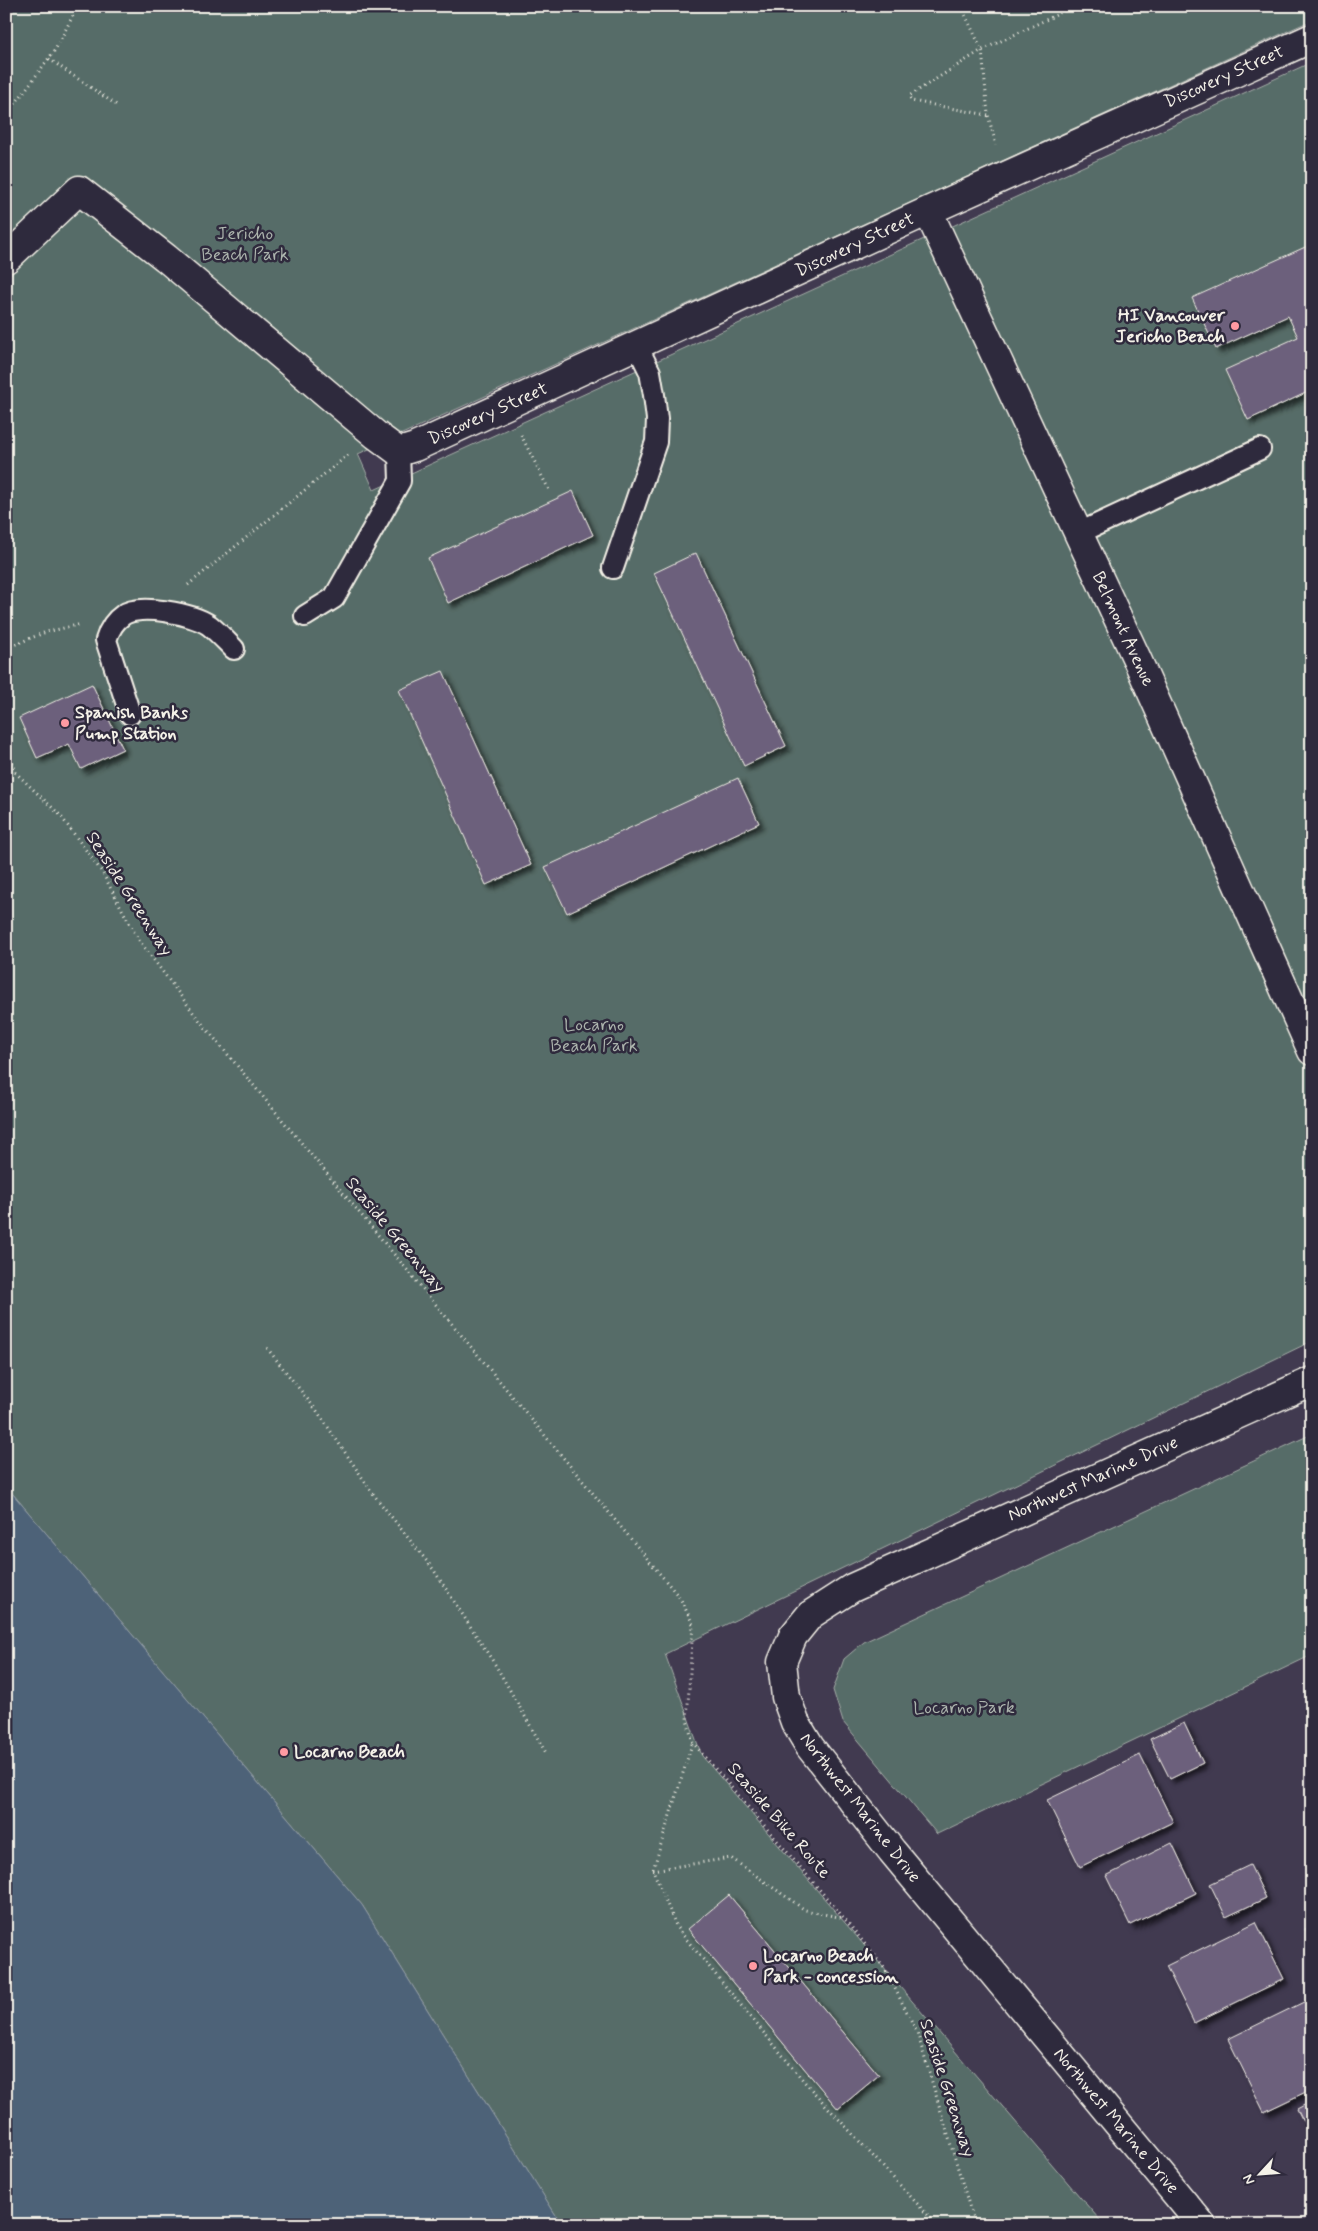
<svg xmlns="http://www.w3.org/2000/svg" width="1318" height="2231" font-family="Mynerve,sans-serif">
<defs>
<filter id="shadow"><feDropShadow dx="4.5" dy="4.5" stdDeviation="2.5" flood-color="#0009"/></filter>
</defs>
<rect width="100%" height="100%" fill="#413a50"/>
<filter id="ink" filterUnits="userSpaceOnUse"><feTurbulence type="fractalNoise" baseFrequency=".02" numOctaves="2"/><feDisplacementMap in="SourceGraphic" scale="10" xChannelSelector="R" yChannelSelector="G"/><feConvolveMatrix kernelMatrix="1 2 1 2 8 2 1 2 1" color-interpolation-filters="sRGB"/></filter>
<g filter="url(#ink)">
<path fill="#566c67" stroke="#a5aea8" d="M6,6H1312V20L358,454L374,490L1312,62V1341L665,1654L702,1756L1104,2225H562L362,1905L6,1486Z
M1312,1434V1655L937,1834L843,1722L833,1690L844,1659L864,1642Z"/>
<path fill="#4d6278" stroke="#909ba5" d="M6,1486L362,1905L562,2225H6Z"/>
<path fill="#6c607c" stroke="#f4f1e8" filter="url(#shadow)" d="M1312,244V390L1248,420L1225,370L1298,337L1288,316L1216,349L1192,298Z
M573,491L593,535L448,603L428,558Z
M696,553L786,746L744,766L654,573Z
M443,671L531,865L486,885L399,690Z
M92,684L123,749L81,769L69,744L37,758L19,718Z
M738,778L759,823L567,913L545,867Z
M1184,1723L1203,1763L1170,1779L1150,1739Z
M1140,1755L1173,1822L1080,1867L1047,1800Z
M1172,1843L1196,1893L1130,1925L1106,1876Z
M1250,1865L1266,1898L1226,1917L1210,1884Z
M729,1895L879,2075L838,2109L688,1929Z
M1256,1922L1284,1979L1194,2023L1166,1966Z
M1312,1926V1942L1305,1929Z
M1312,1998V2089L1264,2112L1228,2039Z
M1312,2101V2139L1297,2109Z"/>
<g fill="none" stroke-linecap="round" stroke-linejoin="round">
<defs>
<path id="service" d="M1079,533L1260,449
M613,568L656,442L657,419L654,395L650,372L637,346
M305,616L334,598L400,481L399,452
M130,714L106,640C109,630 114,621 123,615C139,603 193,614 209,625C218,632 226,641 234,649"/>
<path id="minor" d="M928,211L1136,657L1312,1051
M6,259L79,190L166,258L376,435L399,452L415,447L928,211L1312,38"/>
<path id="tertiary" d="M1202,2225L892,1851L810,1747L795,1722L786,1697L782,1662L793,1636L810,1615L852,1588L1312,1381"/>
</defs>
<use href="#service" stroke="#f4f1e8" stroke-width="24"/>
<use href="#minor" stroke="#f4f1e8" stroke-width="31"/>
<use href="#tertiary" stroke="#f4f1e8" stroke-width="31"/>
<path stroke="#f4f1e8" stroke-width="3" stroke-dasharray="1 4" stroke-linecap="butt" d="M961,6L982,50L988,115L996,145
M49,59L118,106
M988,115L912,101L909,96L982,50L1075,6
M6,116L55,50L78,6
M521,435L549,490
M188,585L348,455
M6,648L46,632L82,624
M6,743L15,772
M6,768L16,773L60,815L102,872L138,939L195,1015L680,1598L693,1624L687,1720L693,1743L844,1918L885,1969L917,2032L975,2225
M267,1348L317,1411L374,1495L433,1569L496,1666L546,1753
M692,1744L653,1870L677,1928L808,2086L937,2225
M653,1870L731,1858L805,1910L843,1918"/>
<use href="#service" stroke="#2f2a3d" stroke-width="20"/>
<use href="#minor" stroke="#2f2a3d" stroke-width="28"/>
<use href="#tertiary" stroke="#2f2a3d" stroke-width="28"/>
</g>
</g>
<g fill="#ff9aa2" stroke="#2f2a3d" stroke-width="2">
<circle cx="1235" cy="326" r="5"/>
<circle cx="65" cy="723" r="5"/>
<circle cx="284" cy="1752" r="5"/>
<circle cx="753" cy="1966" r="5"/>
</g>
<g text-anchor="middle" dominant-baseline="central" stroke-width="5" stroke-linejoin="round" paint-order="stroke">
<g font-size="18" fill="#f4f1e8" stroke="#2f2a3d">
<text transform="translate(1224 77) rotate(-24)">Discovery Street</text>
<text transform="translate(855 245) rotate(-25)">Discovery Street</text>
<text transform="translate(488 414) rotate(-24)">Discovery Street</text>
<text transform="translate(1123 629) rotate(65)">Belmont Avenue</text>
<text transform="translate(129 894) rotate(57)">Seaside Greenway</text>
<text transform="translate(395 1235) rotate(50)">Seaside Greenway</text>
<text transform="translate(1093 1479) rotate(-24)">Northwest Marine Drive</text>
<text transform="translate(860 1808) rotate(52)">Northwest Marine Drive</text>
<text transform="translate(779 1821) rotate(49)">Seaside Bike Route</text>
<text transform="translate(947 2088) rotate(72)">Seaside Greenway</text>
<text transform="translate(1116 2121) rotate(50)">Northwest Marine Drive</text>
</g>
<g font-size="18" fill="#adb5ae" stroke="#2f2a3d">
<text x="245" y="234">Jericho<tspan x="245" dy="21">Beach Park</tspan></text>
<text x="594" y="1025">Locarno<tspan x="594" dy="21">Beach Park</tspan></text>
<text x="964" y="1708">Locarno Park</text>
</g>
<g font-size="18" font-weight="bold" fill="#f4f1e8" stroke="#2f2a3d" text-anchor="start">
<text x="1225" y="316" text-anchor="end">HI Vancouver<tspan x="1225" dy="21">Jericho Beach</tspan></text>
<text x="75" y="713">Spanish Banks<tspan x="75" dy="21">Pump Station</tspan></text>
<text x="294" y="1752">Locarno Beach</text>
<text x="763" y="1956">Locarno Beach<tspan x="763" dy="21">Park - concession</tspan></text>
</g>
</g>
<rect width="1318" height="2231" fill="none" stroke="#2f2a3d" stroke-width="25"/>
<rect x="12" y="12" width="1293" height="2206" fill="none" stroke="#f4f1e8" stroke-width="2" filter="url(#ink)"/>
<g transform="translate(1260 2174) rotate(244)" stroke="#2f2a3d" stroke-width="4" paint-order="stroke">
<path d="M0-4L9 19L0 12L-9 19Z" fill="#f4f1e8"/>
<text y="-8" font-size="14" font-weight="bold" text-anchor="middle" fill="#f4f1e8">N</text>
</g>
</svg>
